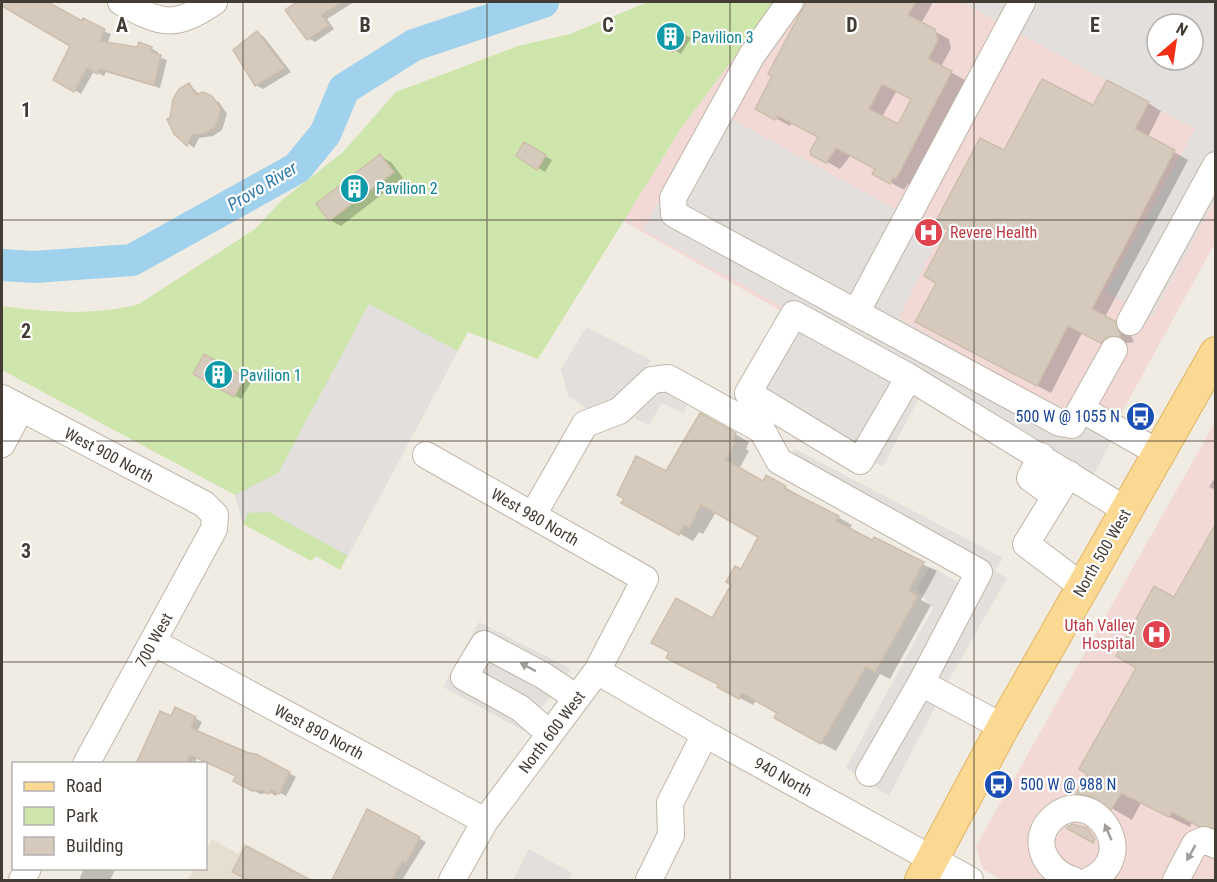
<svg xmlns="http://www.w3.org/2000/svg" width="1217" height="882" font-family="'Roboto Condensed',sans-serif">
<rect width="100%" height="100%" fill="#f1ece3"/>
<path fill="#e5ded1" d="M212,839L238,854L244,843L314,880H188L195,869L206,868V850Z"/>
<path fill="#f2d9d6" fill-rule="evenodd" d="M776,2H1215V243L1083,483L623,221L682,127ZM1157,24H1193V60H1157Z
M1215,422V880H1001L983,869L976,846Z"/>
<path fill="#cee5ac" d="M648,2H776L682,127L538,359L468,332L340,570L316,556L312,561L309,560L243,524L235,495L2,370V306C45,312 97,316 139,304L255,229L281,201L343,152L396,92L518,46L570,34Z"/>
<path fill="#e2dfdc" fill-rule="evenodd" d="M962,2H1215V200L1152,317L1106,292L1195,129ZM1157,24H1193V60H1157Z
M710,107L940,234L899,318L1112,440L1093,476L926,385L883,466L733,402L785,308L643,230Z
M369,304L458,351L348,556L269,512L248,513L243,524L235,495L278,473Z
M586,327L651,360L611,426L568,396L561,369Z
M662,384L690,399L683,413L662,403L649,425L634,418L650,394Z
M795,449L1003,558L995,571L1007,578L950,678L889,796L846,768L933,608L917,589L930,566L966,587L970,576L783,475Z
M479,622L571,669L524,731L443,687Z
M529,849L572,873L568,880H513Z"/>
<path fill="#0003" fill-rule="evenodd" d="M2,2H45L82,23L111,34L107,44L151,48L158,52L157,56L167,60L160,88L106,72L104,76L94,71L81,94L55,79L72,45L2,5Z
M299,2H354L327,19L334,29L315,42L308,38L287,10Z
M808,2H933L921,24L949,39L951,48L941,67L965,80L910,186L908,184L904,190L874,173L877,169L851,155L840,169L827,162L813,154L819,137L792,122L790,126L757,108L774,75L770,73ZM897,90L912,99L898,126L882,117Z
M669,25L691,38L681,54L659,41Z
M258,33L264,37L291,72L263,89L256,85Z
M189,84L200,95L219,102L227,114L222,130L213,136L199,138L194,148L175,133Z
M1148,103L1161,111L1148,137L1188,160L1105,317L1129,331L1134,342L1121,344L1115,350L1082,333L1051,393L931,329L1005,152L1094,108Z
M525,144L552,160L545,172L518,155Z
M380,156L391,162L403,178L341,226L330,220L318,204Z
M204,356L251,382L241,399L195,374Z
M701,415L749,442L746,449L749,451L739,469L764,483L767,477L852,525L849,530L937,571L921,600L931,605L890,679L880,674L836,751L776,718L779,712L756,700L753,705L719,687L713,620L760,537L716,512L703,534L699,532L693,541L623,502L666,473Z
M1216,476V490L1209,487Z
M1216,528V835L1192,822L1190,827L1141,803L1132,820L1108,806L1097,805L1078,794L1175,599Z
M161,713L171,718H195L202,722L197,732L256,755L296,777L286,796L278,792L276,796L270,793L260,794L235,780L237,777L197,758L194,764H135Z
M368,811L426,842L402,880H333Z
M246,848L307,880H250L240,875Z
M84,868H116L110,880H79Z"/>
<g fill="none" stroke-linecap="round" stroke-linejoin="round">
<path stroke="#a0d1ed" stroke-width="32" d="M2,265L34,267L132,260L297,168L325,134L344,89L414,45L543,2"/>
</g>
<path fill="#d5cabc" stroke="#cdbfac" stroke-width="1.5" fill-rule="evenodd" d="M2,2H48L82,21L83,18L105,29L100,41L137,47L139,42L152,47L151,52L161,55L154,85L99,69L97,74L87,68L74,92L53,80L70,46L2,6Z
M297,2H342L322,15L329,25L307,40L285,10Z
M806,2H916L908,15L935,29L938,40L928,59L952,71L896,179L893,178L890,184L872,174L875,169L836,148L826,163L811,155L810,151L818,137L778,116L775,120L755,109L772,76L768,74ZM882,84L911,99L898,124L869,109Z
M669,23L685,33L673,52L657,42Z
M257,31L285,68L255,86L233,50Z
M1042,79L1093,105L1107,80L1149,102L1135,129L1175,150L1092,309L1115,321L1121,337H1107L1101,343L1068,326L1037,386L915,322L936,283L924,276L948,230L935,223L980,138L1004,150Z
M189,83L196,95L203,92L212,96L221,109L216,126L206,133L192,135L187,146L174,134L167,119L170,118L173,99L179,89Z
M524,142L546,155L537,170L516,156Z
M380,154L394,172L329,221L316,204Z
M204,354L245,377L234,397L193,374Z
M700,413L736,433L733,440L736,441L726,460L763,481L766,475L786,486L785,489L839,516L836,521L872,540L874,537L924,562L909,591L918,596L875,672L866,667L821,744L774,718L777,713L742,693L739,699L717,687L719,685L666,658L669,652L651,643L676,598L712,618L731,585L726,582L735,566L741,569L758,537L701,505L689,528L684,525L679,535L621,503L624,499L617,495L636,456L666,471Z
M1215,525V829L1198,826L1172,812L1169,817L1121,793L1111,810L1090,796L1076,794L1087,774L1079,769L1136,668L1116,656L1154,586L1174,597Z
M175,707L196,717L191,728L248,753L256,754L290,772L279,794L271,790L269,794L262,790L252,791L233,781L236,776L190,755L186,764H136L160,711L171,716Z
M367,809L420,837L406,864L402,862L392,880H332Z
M1072,824L1087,828L1095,839L1093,843L1066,828Z
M246,846L310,880H248L232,872Z"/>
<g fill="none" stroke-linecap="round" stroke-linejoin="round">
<defs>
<path id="minor" d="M121,2C161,24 174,29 214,2
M790,2L752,55L673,198L674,214L1060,423L1072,425L1114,350
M856,313L1022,2
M1130,322L1216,165
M909,377L860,461L748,393L794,314L909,377L1126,510
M2,398L204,504L215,515L214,529L86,764
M1081,409L1159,453
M2,444L21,408
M426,455L645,579L597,671L485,821L452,880
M1041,456L1030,478L1055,496
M1069,474L1026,544L1083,587
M533,515L585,424L619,411L652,380L668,378L762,430L779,461L979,572L921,683L1003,727
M153,642L485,821
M597,671L705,734L970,880
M550,734L520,708L464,677L484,644L544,676L577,698
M869,773L921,683
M22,880L28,868
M649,880L671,835L670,803L705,734
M1073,880C1046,872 1028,839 1054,817C1093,784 1142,855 1090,880
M1176,880L1195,844L1204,840L1216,845"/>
<path id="major" d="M921,880L1003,727L1216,353"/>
</defs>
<use href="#minor" stroke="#bfb6a9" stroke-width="28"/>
<use href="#major" stroke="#e0b563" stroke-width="34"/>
<use href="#minor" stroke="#fff" stroke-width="26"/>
<use href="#major" stroke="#fbd992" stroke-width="32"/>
</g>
<defs><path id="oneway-solid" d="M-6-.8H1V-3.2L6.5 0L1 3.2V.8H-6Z" transform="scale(1.5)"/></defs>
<g fill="#a19e9a">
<use href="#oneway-solid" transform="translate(528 667) rotate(-152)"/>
<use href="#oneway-solid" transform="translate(1108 832) rotate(-113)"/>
<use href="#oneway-solid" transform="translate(1191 853) rotate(119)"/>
</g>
<path fill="none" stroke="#433c34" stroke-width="1.5" stroke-opacity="0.55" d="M243,2V880M487,2V880M730,2V880M974,2V880M2,220H1216M2,441H1216M2,662H1216"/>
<defs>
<symbol id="building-disc" viewBox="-11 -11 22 22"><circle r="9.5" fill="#0f9aa8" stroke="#fff"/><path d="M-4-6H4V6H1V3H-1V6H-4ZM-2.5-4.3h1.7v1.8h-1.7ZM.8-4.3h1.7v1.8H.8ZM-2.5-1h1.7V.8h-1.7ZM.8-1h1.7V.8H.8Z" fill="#fff"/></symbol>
<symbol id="hospital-disc" viewBox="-11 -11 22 22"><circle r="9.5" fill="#e0444e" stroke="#fff"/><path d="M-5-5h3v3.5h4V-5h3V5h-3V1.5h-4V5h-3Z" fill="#fff"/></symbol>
<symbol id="bus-disc" viewBox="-11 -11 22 22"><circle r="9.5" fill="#1a4fb4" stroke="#fff"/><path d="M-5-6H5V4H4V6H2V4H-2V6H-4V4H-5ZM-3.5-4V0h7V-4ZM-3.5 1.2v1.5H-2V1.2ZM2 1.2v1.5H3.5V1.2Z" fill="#fff"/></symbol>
</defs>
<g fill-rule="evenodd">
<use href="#building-disc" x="654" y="20" width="33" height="33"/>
<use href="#building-disc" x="338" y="172" width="33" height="33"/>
<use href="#hospital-disc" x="912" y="216" width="33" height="33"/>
<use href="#building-disc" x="202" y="358" width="33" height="33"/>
<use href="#bus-disc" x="1124" y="400" width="33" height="33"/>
<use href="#hospital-disc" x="1140" y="618" width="33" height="33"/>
<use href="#bus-disc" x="982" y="768" width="33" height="33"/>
</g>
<g text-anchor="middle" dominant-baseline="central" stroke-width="4.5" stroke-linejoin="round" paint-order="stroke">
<g font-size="16" fill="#0d838f" stroke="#fff" text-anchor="start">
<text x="692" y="37">Pavilion 3</text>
<text x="376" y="188">Pavilion 2</text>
<text x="240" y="375">Pavilion 1</text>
</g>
<g font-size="16" fill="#be3a42" stroke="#fff" text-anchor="start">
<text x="950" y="232">Revere Health</text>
<text x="1135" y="625" text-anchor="end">Utah Valley<tspan x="1135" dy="18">Hospital</tspan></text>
</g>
<g font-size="16" fill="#164399" stroke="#fff" text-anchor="end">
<text x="1120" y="416">500 W @ 1055 N</text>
<text x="1020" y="784" text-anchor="start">500 W @ 988 N</text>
</g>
<g font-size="16" fill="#433c34" stroke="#fff">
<text transform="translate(109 455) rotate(28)">West 900 North</text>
<text transform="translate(535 517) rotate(30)">West 980 North</text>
<text transform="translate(1102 553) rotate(-60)">North 500 West</text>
<text transform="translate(154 640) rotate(-61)">700 West</text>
<text transform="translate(319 732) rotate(28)">West 890 North</text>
<text transform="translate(552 732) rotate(-53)">North 600 West</text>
<text transform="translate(783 777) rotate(29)">940 North</text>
</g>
<g font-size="18" font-style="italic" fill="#317cab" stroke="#fff">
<text transform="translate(262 186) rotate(-31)">Provo River</text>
</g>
</g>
<g font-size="20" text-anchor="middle" font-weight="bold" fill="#433c34" stroke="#fff" stroke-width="4.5" stroke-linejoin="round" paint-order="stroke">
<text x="122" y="32">A</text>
<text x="365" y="32">B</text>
<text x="608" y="32">C</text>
<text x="852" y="32">D</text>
<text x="1095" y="32">E</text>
<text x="26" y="117">1</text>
<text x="26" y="338">2</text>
<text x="26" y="558">3</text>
</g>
<rect width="1217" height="882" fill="none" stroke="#433c34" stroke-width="6"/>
<rect x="12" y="762" width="195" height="108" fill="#ffffff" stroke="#b4b1ae" stroke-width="1.5"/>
<rect x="24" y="782" width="30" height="9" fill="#fbd992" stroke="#b4b1ae" stroke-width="1.5"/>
<text x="66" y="792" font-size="18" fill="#433c34">Road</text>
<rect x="24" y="807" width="30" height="18" fill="#cee5ac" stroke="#b4b1ae" stroke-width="1.5"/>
<text x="66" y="822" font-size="18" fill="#433c34">Park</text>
<rect x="24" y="837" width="30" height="18" fill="#d5cabc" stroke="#b4b1ae" stroke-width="1.5"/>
<text x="66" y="852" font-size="18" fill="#433c34">Building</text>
<g transform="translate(1175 42) rotate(29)"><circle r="28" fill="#ffffff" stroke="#b4b1ae" stroke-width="1.5"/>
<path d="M0-4.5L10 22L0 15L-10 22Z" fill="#f43017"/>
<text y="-9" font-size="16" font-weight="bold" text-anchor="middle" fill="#433c34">N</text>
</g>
</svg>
